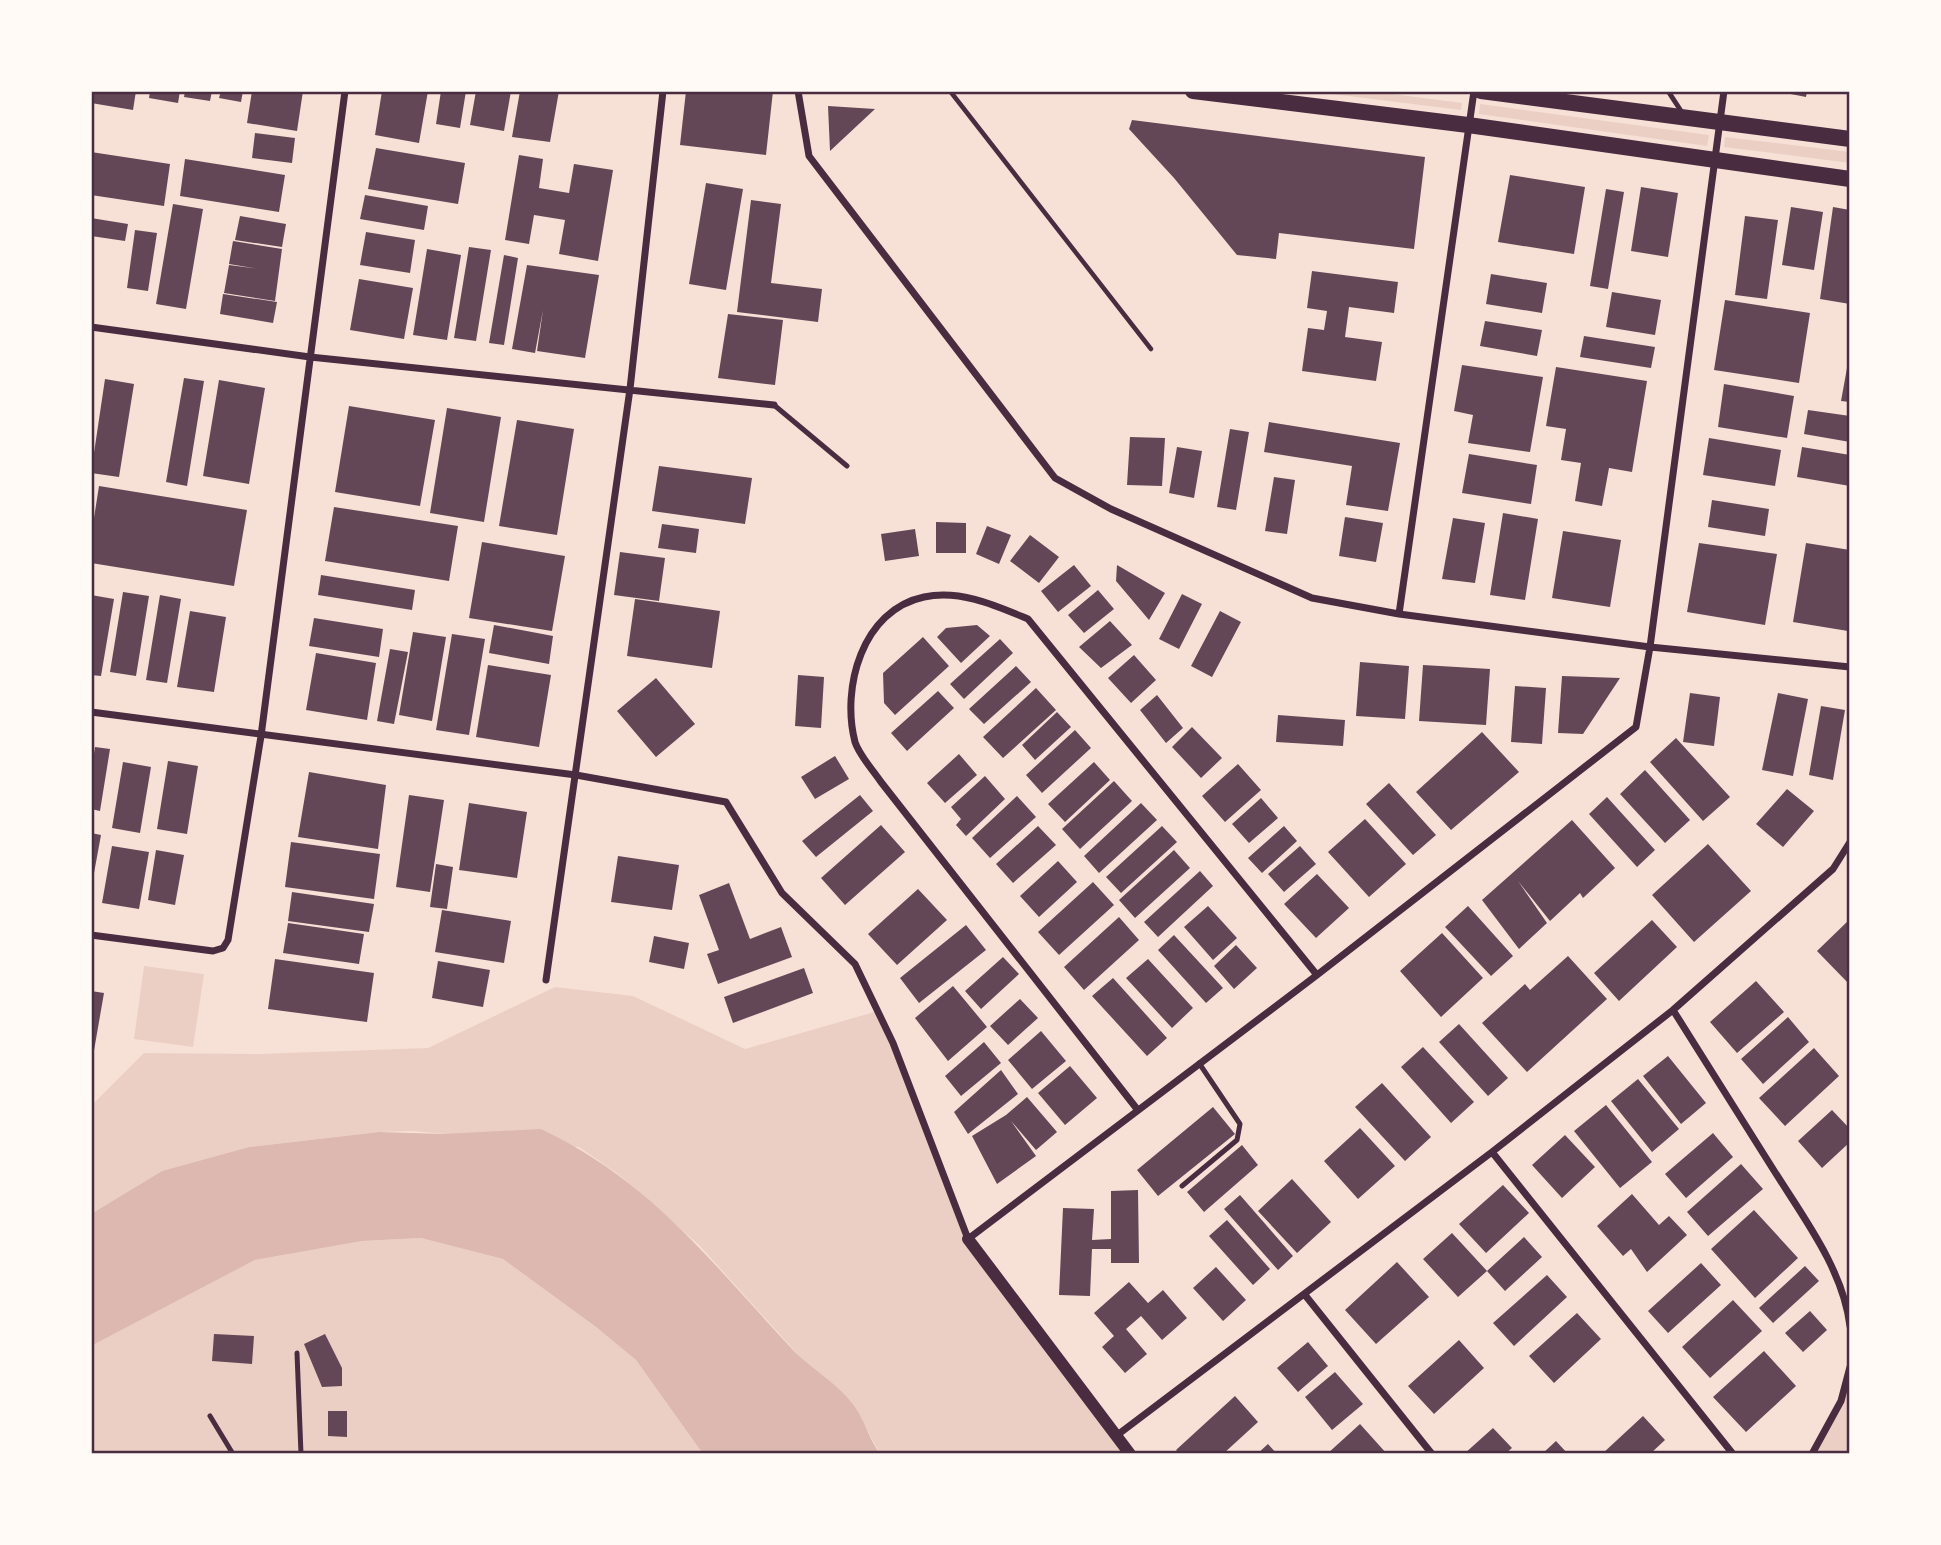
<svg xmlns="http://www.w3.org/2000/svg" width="1941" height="1545" font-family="'DejaVu Sans',sans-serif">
<rect width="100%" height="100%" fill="#f7e1d7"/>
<path fill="#ebcfc5" d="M1308,91H1369L1462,103L1461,110Z
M1480,104L1709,135L1707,146L1479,114Z
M1725,137L1850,152V163L1724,147Z
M144,966L204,974L193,1047L134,1039Z
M555,987L633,996L745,1049L878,1011L968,1239L1130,1454H880L855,1407L802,1359L699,1245L618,1174L579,1147L413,1131L379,1132L249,1147L162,1171L91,1214V1106L144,1053L259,1054L428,1048Z
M421,1238L503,1259L596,1327L636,1360L703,1454H91V1346L255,1260L362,1241Z
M1850,1367V1454H1812L1841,1401Z"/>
<path fill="#dcb8b0" d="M541,1129C651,1181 712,1263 792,1349C811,1369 839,1384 855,1407C865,1421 869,1439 880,1454H703L636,1360L596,1327L503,1259L421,1238L362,1241L255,1260L91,1346V1214L162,1171L249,1147L379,1132L443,1134Z"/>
<path fill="#644757" d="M91,91H136L133,110L91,103Z
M150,91H180L178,103L149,98Z
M185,91H212L210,101L184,97Z
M221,91H243L241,102L219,98Z
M252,91H303L297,131L247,123Z
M382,91H428L419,143L375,135Z
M441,91H466L460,128L436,124Z
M476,91H511L504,131L470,125Z
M520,91H559L550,142L512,137Z
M686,91H773L766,155L680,145Z
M1775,91H1807L1806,97Z
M828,106L875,109L830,151Z
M1132,120L1425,157L1414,249L1279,233L1276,259L1237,255L1174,178L1129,129Z
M255,133L295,138L292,163L252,158Z
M376,148L465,163L458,204L368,189Z
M91,152L170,164L164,206L91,195Z
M519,155L543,159L539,188L569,193L574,164L613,170L598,261L559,254L565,220L534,215L529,244L505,240Z
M185,159L285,175L279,212L180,196Z
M1510,175L1585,187L1574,254L1498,242Z
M706,183L743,189L726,290L689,284Z
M1641,187L1678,193L1668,257L1631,251Z
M1606,189L1624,192L1608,289L1590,286Z
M365,195L428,206L424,230L360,219Z
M751,200L781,204L771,283L822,289L818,322L737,312Z
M173,204L203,209L186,309L156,304Z
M1791,207L1823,212L1814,270L1782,265Z
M1833,207L1850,210V304L1820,299Z
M240,216L286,224L282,247L235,240Z
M1745,216L1778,220L1767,299L1735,295Z
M91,218L128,224L125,241L91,236Z
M135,230L157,233L148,291L127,288Z
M366,232L415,240L410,273L360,265Z
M233,241L282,249L275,301L224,293L229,265L259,269L229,264Z
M469,247L491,250L476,341L454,338Z
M427,249L461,255L447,340L413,335Z
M504,255L518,258L504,345L489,343Z
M527,265L599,275L585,358L537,351L543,310L535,353L512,349Z
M1312,271L1398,282L1394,313L1349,307L1345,337L1382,342L1376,381L1302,371L1308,328L1324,330L1327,311L1307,308Z
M1491,274L1547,283L1542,313L1486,304Z
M359,279L413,288L404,339L350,330Z
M1612,292L1661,300L1655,335L1606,327Z
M223,294L277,302L273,323L220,314Z
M1725,300L1810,313L1799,383L1714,370Z
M728,314L783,320L775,385L718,378Z
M1485,321L1542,330L1537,356L1480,346Z
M1584,336L1655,347L1651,368L1580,357Z
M1849,357H1850V402L1841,401Z
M1462,365L1543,377L1530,452L1468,443L1473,415L1454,411Z
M1556,367L1647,381L1632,472L1609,468L1602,506L1575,501L1581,463L1561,460L1566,429L1546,426Z
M184,378L204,381L187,486L166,482Z
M105,379L134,384L119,477L91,473Z
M219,380L265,388L249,484L203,476Z
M1724,384L1794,396L1787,438L1718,427Z
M349,406L435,420L420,506L335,492Z
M447,408L501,417L484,522L430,513Z
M1808,410L1850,416V442L1804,434Z
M517,420L574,429L557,535L499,526Z
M1269,422L1400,443L1388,511L1346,505L1352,466L1264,452Z
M1230,429L1249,432L1236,510L1217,507Z
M1130,437L1165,438L1162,486L1127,485Z
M1709,438L1781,450L1775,486L1703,475Z
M1177,447L1202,451L1194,498L1169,493Z
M1802,447L1850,455V486L1797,477Z
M1469,454L1537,465L1531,504L1462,493Z
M659,466L752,478L745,524L652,511Z
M1274,477L1295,480L1287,534L1265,531Z
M99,486L247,510L234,586L91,563V537Z
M1712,500L1769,509L1765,536L1708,527Z
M334,507L458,526L449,581L325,561Z
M1503,513L1538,519L1525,600L1490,595Z
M1345,517L1383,523L1376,562L1339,556Z
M1453,518L1485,523L1475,583L1442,579Z
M936,522L966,523V553H936Z
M662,524L699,529L696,553L658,548Z
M987,526L1011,535L999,564L976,554Z
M915,529L919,556L885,561L881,534Z
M1563,531L1621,540L1610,607L1552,598Z
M1030,535L1059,557L1039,583L1010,561Z
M482,542L565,556L552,631L469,618Z
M1699,543L1777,554L1765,625L1687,612Z
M1806,543L1850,550L1848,631L1793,622Z
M620,552L665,558L659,601L614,595Z
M1074,565L1091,586L1058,612L1041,591Z
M1117,565L1165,593L1149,620L1116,581Z
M321,575L415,590L412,610L318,595Z
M1098,590L1114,609L1084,633L1068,615Z
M123,592L149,596L136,676L110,672Z
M1182,594L1202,604L1179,649L1159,639Z
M91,595L114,599L101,676L91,675Z
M160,595L181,599L167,683L146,680Z
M635,599L720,611L712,668L627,656Z
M190,611L226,617L214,692L177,687Z
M1220,611L1241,622L1212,677L1191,666Z
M314,618L383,629L379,657L309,646Z
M1110,621L1132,645L1101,668L1079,647Z
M494,625L553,636L549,664L489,653Z
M977,625L990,636L961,663L937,637L946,628Z
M413,632L446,637L432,721L399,715Z
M452,634L485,639L469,735L436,730Z
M923,637L949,666L895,715L884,703L883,673Z
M1000,639L1013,653L964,699L950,684Z
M390,649L408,652L394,724L377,721Z
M316,653L376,663L367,720L306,710Z
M1134,655L1156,680L1131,703L1108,678Z
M1360,662L1409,666L1405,719L1356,716Z
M488,665L551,675L539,747L476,737Z
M1423,665L1490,669L1486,725L1419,721Z
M1016,666L1031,682L984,724L969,709Z
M798,675L824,677L821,728L795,726Z
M1562,676L1620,678L1583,734L1558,733Z
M656,678L695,724L656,757L617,711Z
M1515,686L1546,688L1542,744L1511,742Z
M1036,688L1056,710L1003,758L983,737Z
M938,691L954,708L907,751L891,733Z
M1690,693L1720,697L1714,746L1683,742Z
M1778,693L1808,699L1793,776L1762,770Z
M1157,695L1183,728L1166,743L1140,710Z
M1821,706L1845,710L1833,780L1809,775Z
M1057,712L1071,727L1035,760L1022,745Z
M1278,715L1345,720L1343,746L1276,742Z
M1192,727L1222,758L1201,778L1172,747Z
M1075,730L1091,748L1042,793L1026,775Z
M1482,732L1519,772L1451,830L1416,792Z
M1676,738L1730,797L1703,821L1650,762Z
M95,747L110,749L100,811L91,809V773Z
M959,754L977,775L945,803L927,783Z
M835,756L849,779L815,799L801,777Z
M168,761L198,766L187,834L157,829Z
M123,762L151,767L140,833L112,828Z
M1094,762L1110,780L1065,822L1048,804Z
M1238,764L1261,790L1225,822L1202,796Z
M1645,770L1690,820L1665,843L1620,794Z
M309,772L386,785L378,849L298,837Z
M985,776L1005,799L966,836L956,825L961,819L951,807Z
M1114,781L1132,801L1080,849L1062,829Z
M1389,783L1436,835L1413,855L1366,804Z
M1787,789L1814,811L1783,847L1756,824Z
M409,795L444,800L430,892L396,887Z
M860,795L873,811L816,857L802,841Z
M1017,796L1036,817L990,858L972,838Z
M1607,797L1655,850L1637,867L1589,814Z
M1261,798L1278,818L1249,843L1232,824Z
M469,803L527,812L517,878L459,870Z
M1141,803L1157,820L1099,873L1084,856Z
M1365,819L1406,864L1369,897L1328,852Z
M1572,820L1615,868L1583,898L1580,893L1550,921L1518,881L1547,923L1519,949L1482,900Z
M881,825L905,852L845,905L821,878Z
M1038,826L1056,845L1013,883L996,864Z
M1162,826L1177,842L1121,893L1106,877Z
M1284,826L1297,841L1262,873L1248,858Z
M91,833L101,835L92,884H91Z
M291,842L380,854L374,899L285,887Z
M1708,844L1751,891L1694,942L1652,895Z
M112,846L149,852L139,909L102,903Z
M1300,846L1316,864L1284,892L1268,874Z
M156,850L184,855L175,905L148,900Z
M1174,850L1190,868L1135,918L1119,900Z
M618,856L679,865L672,910L611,902Z
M1058,861L1077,882L1039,917L1020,896Z
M436,864L453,867L447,909L430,907Z
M1200,871L1213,886L1158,937L1144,922Z
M1317,874L1349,908L1316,938L1284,904Z
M1093,882L1114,905L1059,955L1038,932Z
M729,883L750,939L781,927L792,957L718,984L707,954L719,950L699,895Z
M918,889L947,920L897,965L868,934Z
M292,892L374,904L369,932L288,921Z
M1208,906L1237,938L1213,960L1184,927Z
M1468,906L1513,956L1491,976L1445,927Z
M442,910L511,921L504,963L435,952Z
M1119,917L1139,940L1084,990L1064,967Z
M1850,919V985L1817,951Z
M1652,920L1677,947L1619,1001L1594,973Z
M288,923L364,934L359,964L283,953Z
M966,925L986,950L919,1003L900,978Z
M1442,933L1483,978L1441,1017L1400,971Z
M1174,935L1223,988L1206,1003L1158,950Z
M654,936L689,943L684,969L649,962Z
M1236,945L1257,968L1234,989L1214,966Z
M1568,956L1607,999L1527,1072L1482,1023L1525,984L1530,990Z
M1003,957L1019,974L981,1009L965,991Z
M275,959L374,973L367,1022L268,1009Z
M1148,959L1193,1008L1172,1028L1126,978Z
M438,961L490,970L483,1007L432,998Z
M804,968L813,993L733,1023L724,997Z
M1113,978L1167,1038L1147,1056L1092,996Z
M1756,981L1784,1012L1737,1053L1710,1022Z
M953,986L987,1027L948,1061L915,1018Z
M91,991L104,993L92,1062H91Z
M1020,999L1038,1018L1008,1045L990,1026Z
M1788,1017L1809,1042L1763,1084L1741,1059Z
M1459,1024L1508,1078L1488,1096L1439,1042Z
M1041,1031L1066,1061L1032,1089L1008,1060Z
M984,1042L1001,1063L961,1096L945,1076Z
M1423,1047L1474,1102L1451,1123L1401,1067Z
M1814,1048L1839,1076L1785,1126L1759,1098Z
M1668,1056L1706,1103L1681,1124L1643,1076Z
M1070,1066L1097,1098L1065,1125L1038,1093Z
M1001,1070L1018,1094L968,1134L954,1112Z
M1638,1079L1679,1129L1652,1152L1611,1101Z
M1382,1083L1431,1137L1405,1161L1355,1107Z
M1027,1097L1057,1132L1036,1150L1011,1121L1036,1156L997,1184L972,1136L1006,1115Z
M1606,1105L1652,1162L1620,1188L1574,1131Z
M1213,1107L1235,1134L1158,1196L1137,1170Z
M1832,1110L1850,1129V1142L1822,1168L1798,1141Z
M1360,1128L1395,1166L1358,1199L1324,1161Z
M1713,1133L1733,1157L1686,1198L1665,1174Z
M1565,1135L1595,1167L1562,1198L1532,1165Z
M1242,1145L1258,1165L1204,1212L1187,1192Z
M1741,1164L1763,1189L1708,1236L1687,1212Z
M1292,1179L1331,1222L1297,1253L1258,1211Z
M1503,1185L1529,1213L1486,1253L1459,1224Z
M1138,1190L1139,1263H1111V1249H1092L1090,1296L1059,1295L1063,1208L1094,1209L1092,1240L1111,1239V1191Z
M1632,1194L1659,1225L1669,1216L1687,1235L1647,1272L1631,1249L1623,1256L1597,1226Z
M1240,1195L1293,1256L1278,1270L1224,1209Z
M1754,1210L1798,1258L1755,1298L1711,1249Z
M1227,1220L1270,1269L1253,1285L1209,1236Z
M1452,1233L1487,1271L1458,1297L1423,1259Z
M1524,1237L1542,1257L1505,1291L1487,1271Z
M1397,1262L1429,1297L1376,1344L1345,1310Z
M1701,1263L1721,1285L1668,1333L1648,1311Z
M1805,1266L1819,1281L1773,1323L1759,1308Z
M1216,1267L1246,1300L1223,1321L1193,1288Z
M1547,1275L1567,1297L1514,1346L1493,1323Z
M1129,1282L1148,1303L1163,1290L1187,1318L1162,1340L1141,1316L1126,1329L1147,1354L1125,1373L1102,1347L1114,1336L1094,1313Z
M1733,1300L1762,1331L1710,1378L1682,1347Z
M1810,1311L1827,1330L1803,1352L1785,1333Z
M1577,1313L1601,1339L1554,1383L1529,1356Z
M214,1334L254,1336L252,1364L212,1361Z
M325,1334L342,1368V1386L322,1387L304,1344Z
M1459,1340L1484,1368L1434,1414L1408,1386Z
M1308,1342L1328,1366L1298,1392L1277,1368Z
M1764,1351L1796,1386L1746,1432L1713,1397Z
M1335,1372L1363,1404L1332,1430L1305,1397Z
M1235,1396L1258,1422L1223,1454H1180L1176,1450Z
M328,1411H347V1437L328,1436Z
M1643,1416L1665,1440L1650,1454H1602Z
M1360,1424L1387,1454H1327Z
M1493,1428L1512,1448L1505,1454H1464Z
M1556,1441L1568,1454H1542Z
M1268,1444L1277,1454H1257Z"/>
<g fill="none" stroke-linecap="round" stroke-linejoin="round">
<path stroke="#4a2c40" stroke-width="4.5" d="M950,91L1151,349"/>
<path stroke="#4a2c40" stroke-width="5" d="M1668,91L1683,114
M774,405L847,466
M1182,1186L1237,1140L1240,1124L1199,1063
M297,1353L301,1454
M210,1416L233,1454"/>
<path stroke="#4a2c40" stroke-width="7" d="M798,91L809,156L1055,478L1111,509L1312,598L1399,614L1650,647L1850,667
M91,327L310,357L774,405
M1399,614L1474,91
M91,712L576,775L726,802L782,893L855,964L893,1043L968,1239L1317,975L1636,727L1650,647L1724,91
M91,935L213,951L223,948L228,940L261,736L345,91
M546,980L630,389L663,91
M1673,1010C1706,1063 1740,1116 1773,1169C1803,1217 1843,1269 1850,1326
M1137,1109L881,782C873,770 859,755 855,742C841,688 862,610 924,597C960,589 997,606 1028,619L1317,975
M1492,1152L1733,1454
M1305,1295L1432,1454
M1116,1436L1492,1152L1673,1010L1833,869L1850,842
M1812,1454L1841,1401L1850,1367"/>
<path stroke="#4a2c40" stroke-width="12" d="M968,1239L1130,1454"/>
<path stroke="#4a2c40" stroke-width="16" d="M1193,91L1468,125L1850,179
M1481,91L1850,139"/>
</g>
<rect width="1941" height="1545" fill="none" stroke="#fffaf5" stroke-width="186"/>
<rect x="93" y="93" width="1755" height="1359" fill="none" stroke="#4a2c40" stroke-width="2.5"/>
</svg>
